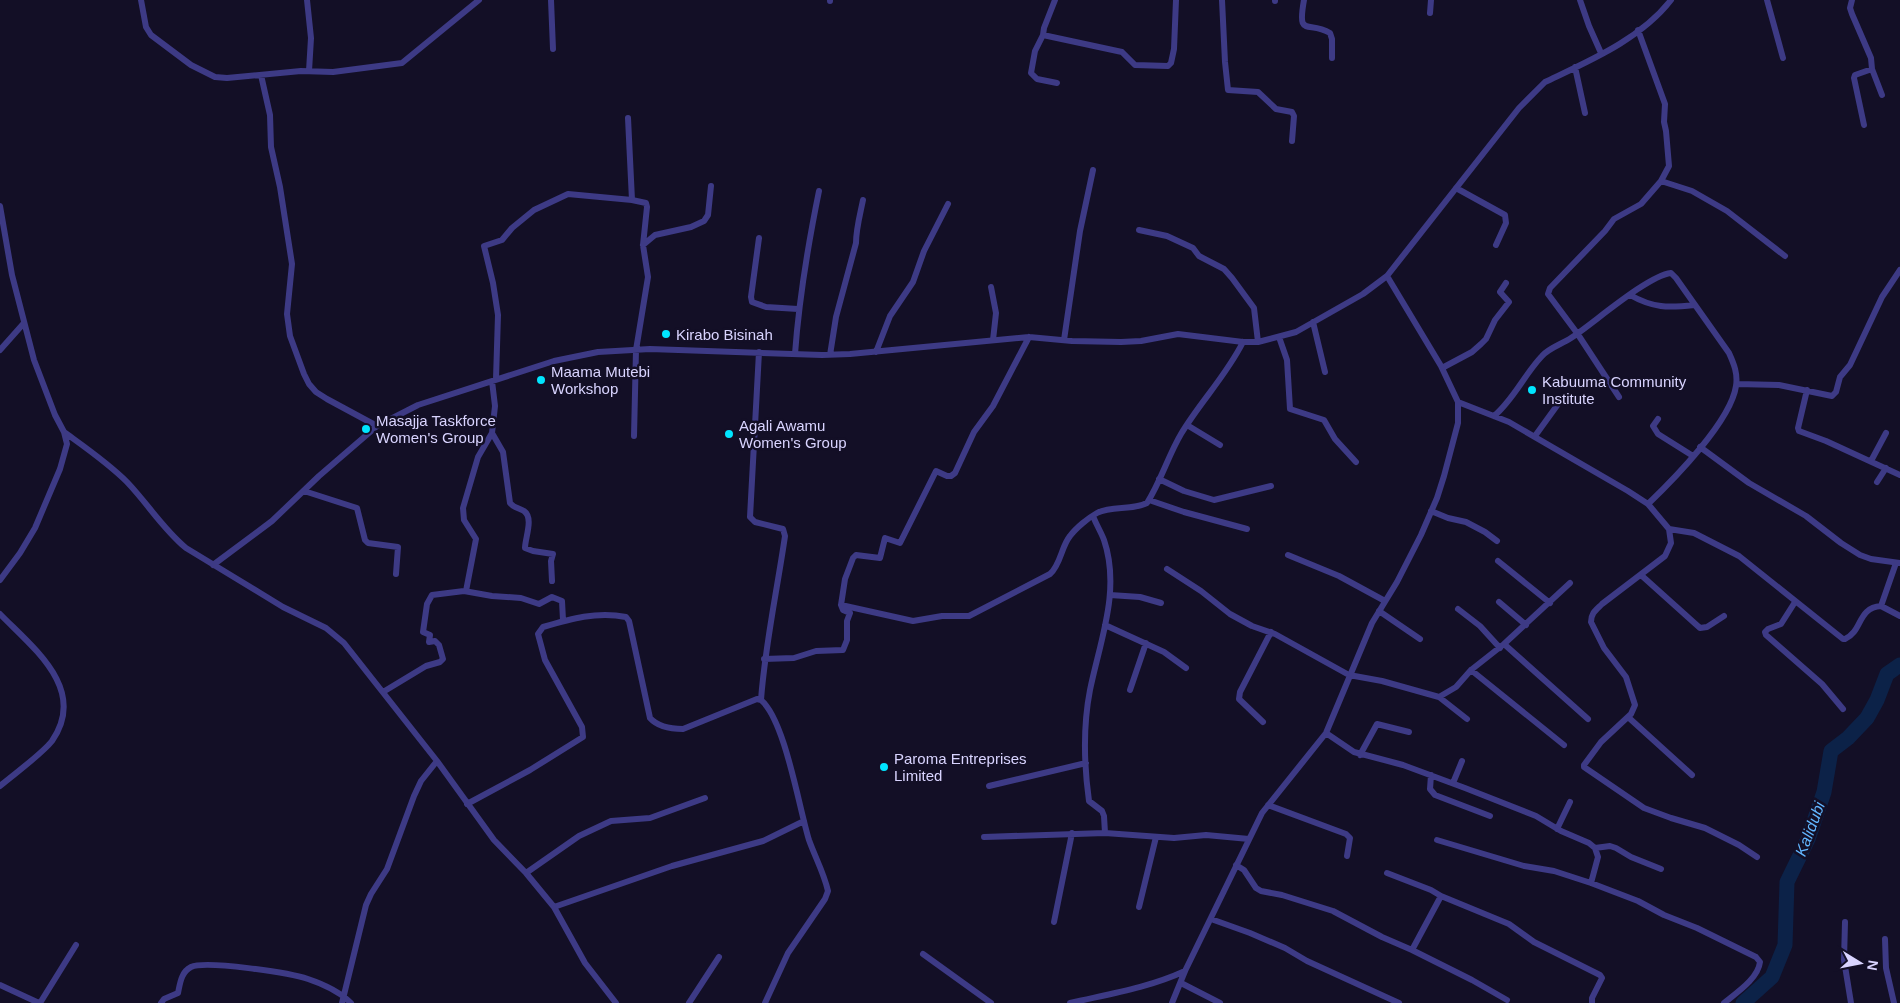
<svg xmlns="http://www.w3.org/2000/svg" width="1900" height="1003" font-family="Helvetica,sans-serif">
<rect width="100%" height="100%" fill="#130f26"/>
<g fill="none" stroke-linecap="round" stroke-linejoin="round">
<path stroke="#0c2248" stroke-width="15" d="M1743,1003L1772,977L1785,945L1787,882L1808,839L1824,792L1831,751L1848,738L1867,718L1877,700L1887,674L1900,665"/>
<path stroke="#3d3a85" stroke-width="6" d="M141,0L146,27L151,35L191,65L215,77L227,78L301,71L333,72L402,63L479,0
M307,0L311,38L309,71
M551,0L553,49
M1055,0L1044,28L1043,35L1035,51L1031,73L1037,79L1057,83
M1222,0L1225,62L1228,90L1258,92L1276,109L1292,112L1294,116L1292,141
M1304,0C1297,39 1308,20 1330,33L1332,39V58
M1580,0L1589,26L1601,53
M1767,0L1783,58
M1852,0L1850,8L1852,14L1871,58L1872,69L1882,95
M830,1V0
M1275,1V0
M1430,13L1431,0
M1043,35L1122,52L1135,65L1168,66L1171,63L1174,49L1176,0
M1575,67L1585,113
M261,75L270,115L271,147L280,187L292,264L287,314L290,336L304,374L309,384L316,392L327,399L377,426
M628,118L632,200
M1864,125L1854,78L1855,75L1872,69
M1661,181L1692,191L1727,211L1785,256
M1456,188L1505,215L1506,223L1496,245
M0,206L12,275L34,360L55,415L64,432L67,444L60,469L35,528L20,553L0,580
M1139,230L1167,236L1193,248L1199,256L1224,269L1232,278L1254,308L1258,342
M759,238L751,297L752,302L766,307L798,309
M643,245L655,235L691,227L704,221L708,215L711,186
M991,287L996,313L993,340
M1630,295C1653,308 1668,308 1694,305
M1313,322L1325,372
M1279,337L1287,360L1290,409L1324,420L1335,439L1356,462
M1064,340L1080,231L1093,170
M0,350L24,323
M759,352L750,517L755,522L783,529L785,536C777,591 765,645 761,700
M876,352L890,316L913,282L924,251L948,204
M795,354C799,299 808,245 819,191
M830,355L836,317L856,243C856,229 860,215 863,200
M1442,368L1472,352L1481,344L1486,339L1495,320L1509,302L1500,292L1506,283
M496,379L498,315L493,283L484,246L502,240L512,228L534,210L568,194L632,200L646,203L647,207L643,245L648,277L636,350L634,436
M1737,384L1779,385L1832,396L1836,392L1840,377L1850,365L1882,297L1900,270
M1807,390L1798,428L1799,431L1826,441L1900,475
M1619,397L1577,333L1548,294L1550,288L1605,231L1614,219L1641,204L1661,181L1669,166L1666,131L1664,122L1665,104L1638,30
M1458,402L1509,422L1628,491L1648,504L1669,529L1694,533L1739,556L1843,639H1845C1863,631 1857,608 1881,606L1900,616
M1494,416C1514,399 1524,375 1542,356C1549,348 1562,344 1571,338C1594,323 1647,276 1671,273L1676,278L1729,353C1734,364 1738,374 1736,386C1731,421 1674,479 1648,504
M1658,419L1653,426L1658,434L1693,456
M1187,425L1220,445
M64,432C86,448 108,463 127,482C148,504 163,529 186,548L283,607L326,628L344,643L437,761L494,840L526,873L554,907L585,963L616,1003
M492,433L503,452L510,503C514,508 519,508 524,511C534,518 525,538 525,548L533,551L553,554L551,561L552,581
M1535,436L1561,400
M1700,447L1749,483L1806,516L1841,543L1860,555L1871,559L1900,563
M1871,461L1886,433
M1159,479L1184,491L1214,500L1271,486
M1877,482L1886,468
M304,491L357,508L365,540L368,543L398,547L396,574
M1149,500L1184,512L1247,529
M1431,511L1448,518L1466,522L1485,532L1497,541
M1093,516C1096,524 1101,532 1104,540C1121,590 1100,641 1090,690C1083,726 1084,765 1089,801L1102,811L1104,816L1105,833
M1669,529L1671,543L1665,556L1602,604C1596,610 1591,613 1591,622L1604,648L1626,677L1635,705L1631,714L1601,742L1584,765V767L1644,808L1671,818L1705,828L1739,845L1757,857
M1288,555L1339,576L1385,601
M1498,561L1550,603
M213,565L272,521L319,476L377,426L418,405L554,361L598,352L650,349L822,355L850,354L1029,337L1072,341L1121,342L1141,341L1178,334L1243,342H1258L1296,332L1363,294L1387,276L1519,108L1545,82C1589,61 1641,39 1671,0
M1167,569L1201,591L1230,614L1252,626L1275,634L1349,675L1382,681L1439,697L1456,687L1471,670L1504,644L1570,583
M1641,575L1700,628L1707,627L1724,616
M466,591L476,539L464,520L463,508L478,457L492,433L495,406L492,381
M1110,595L1140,597L1161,603
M1499,602L1526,625
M1795,602L1781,624L1768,629L1765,632L1766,635L1822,684L1843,709
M841,605L845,579L853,558L856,555L880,558L885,538L900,543L936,471L947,476H951L955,473L974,432L993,406L1029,337
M1881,606L1896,563
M1458,609L1480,626L1500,648
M1379,611L1420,639
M0,614C33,648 88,689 52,741C42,754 14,774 0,786
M1105,625L1164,652L1186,668
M1504,644L1588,719
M764,659L794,658L816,651L843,650L847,640V621L850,613L843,610L841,605L913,621L942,616H969L1050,574C1061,564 1061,547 1070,536C1076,528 1088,518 1097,513C1112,505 1131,511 1147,503C1161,481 1168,456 1181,434C1200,402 1226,376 1243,342
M1471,670L1564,745
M1130,690L1146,643
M383,692L426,666L440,662L443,659L439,645L435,641L429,642L430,635L423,632L427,604L432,595L464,591L492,596L521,598L539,604L552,597L562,601L563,620
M1439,697L1467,719
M761,700C785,720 799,808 809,840C815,857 824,873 828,891L825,899L788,953L765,1003
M1628,717L1692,775
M1263,722L1239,699L1240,692L1271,632
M1326,733L1354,752L1403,765L1465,788L1536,816L1561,831L1589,843L1595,848L1598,857L1591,883
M1360,755L1377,724L1409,732
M1431,775L1430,789L1435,795L1490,816
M1453,783L1462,761
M989,786L1086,763
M467,804L530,770L583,737L582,727L545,660L538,634L543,627C570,619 597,611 626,617L629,621L631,630L650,718C658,727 672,729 683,729L757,699L761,700
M1268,805L1346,834L1350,838L1347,856
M1557,829L1570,802
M984,837L1105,833L1174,838L1206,835L1249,839
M1437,840L1524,866L1554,871L1591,883L1638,901L1664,915L1697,928L1756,957L1760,962C1758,979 1736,993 1724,1003
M1595,848L1610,846L1616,848L1631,857L1661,869
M1236,865L1244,870L1256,888L1261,891L1282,895L1333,911L1382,937L1412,950L1472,980L1507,1000
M526,873L579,836L611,821L650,818L705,798
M1387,873L1431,890L1441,896
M554,907L672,866L763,841L804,821
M1139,907L1156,837
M1211,919L1250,933L1285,948L1307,961L1399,1003
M1054,922L1072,833
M1845,922L1844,960L1851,1003
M1885,939L1886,968L1894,1003
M1412,950L1441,896L1509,924L1534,942L1600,975L1602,978L1592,998V1003
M923,954L991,1003
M1181,983L1220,1003
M0,985L39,1003
M40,1003L76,945
M161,1003L164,999L178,993C180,984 181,972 191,967C206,960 290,973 308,979C323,984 340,992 351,1003
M342,1003L366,905L371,894L387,869L414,796L421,781L437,761
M689,1003L719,957
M1070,1003C1109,994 1148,988 1185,971
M1172,1003L1185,971L1262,813L1326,733L1372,623L1397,582L1421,535L1437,498L1444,476L1458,423V402L1441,366L1387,276"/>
</g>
<g fill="#00e5ff" stroke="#130f26" stroke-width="2">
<circle cx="666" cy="334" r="5"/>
<circle cx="541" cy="380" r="5"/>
<circle cx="1532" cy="390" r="5"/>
<circle cx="366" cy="429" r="5"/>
<circle cx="729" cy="434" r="5"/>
<circle cx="884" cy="767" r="5"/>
</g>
<g text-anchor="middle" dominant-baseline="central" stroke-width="5" stroke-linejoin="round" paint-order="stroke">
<g font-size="15" fill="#d9d4ff" stroke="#130f26" text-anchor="start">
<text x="676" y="334">Kirabo Bisinah</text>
<text x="551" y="371">Maama Mutebi<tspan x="551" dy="17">Workshop</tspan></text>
<text x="1542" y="381">Kabuuma Community<tspan x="1542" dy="17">Institute</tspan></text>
<text x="376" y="420">Masajja Taskforce<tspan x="376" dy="17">Women's Group</tspan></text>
<text x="739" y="425">Agali Awamu<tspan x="739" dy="17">Women's Group</tspan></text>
<text x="894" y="758">Paroma Entreprises<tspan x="894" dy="17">Limited</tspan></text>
</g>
<g font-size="16" font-style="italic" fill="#62b6ff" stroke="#130f26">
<text transform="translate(1810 829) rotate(-69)">Kalidubi</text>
</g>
</g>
<g transform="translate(1860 963) rotate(100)" stroke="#130f26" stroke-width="4" paint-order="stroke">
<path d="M0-4L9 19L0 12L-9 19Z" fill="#d9d4ff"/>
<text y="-8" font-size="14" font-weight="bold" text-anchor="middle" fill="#d9d4ff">N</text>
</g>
</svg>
